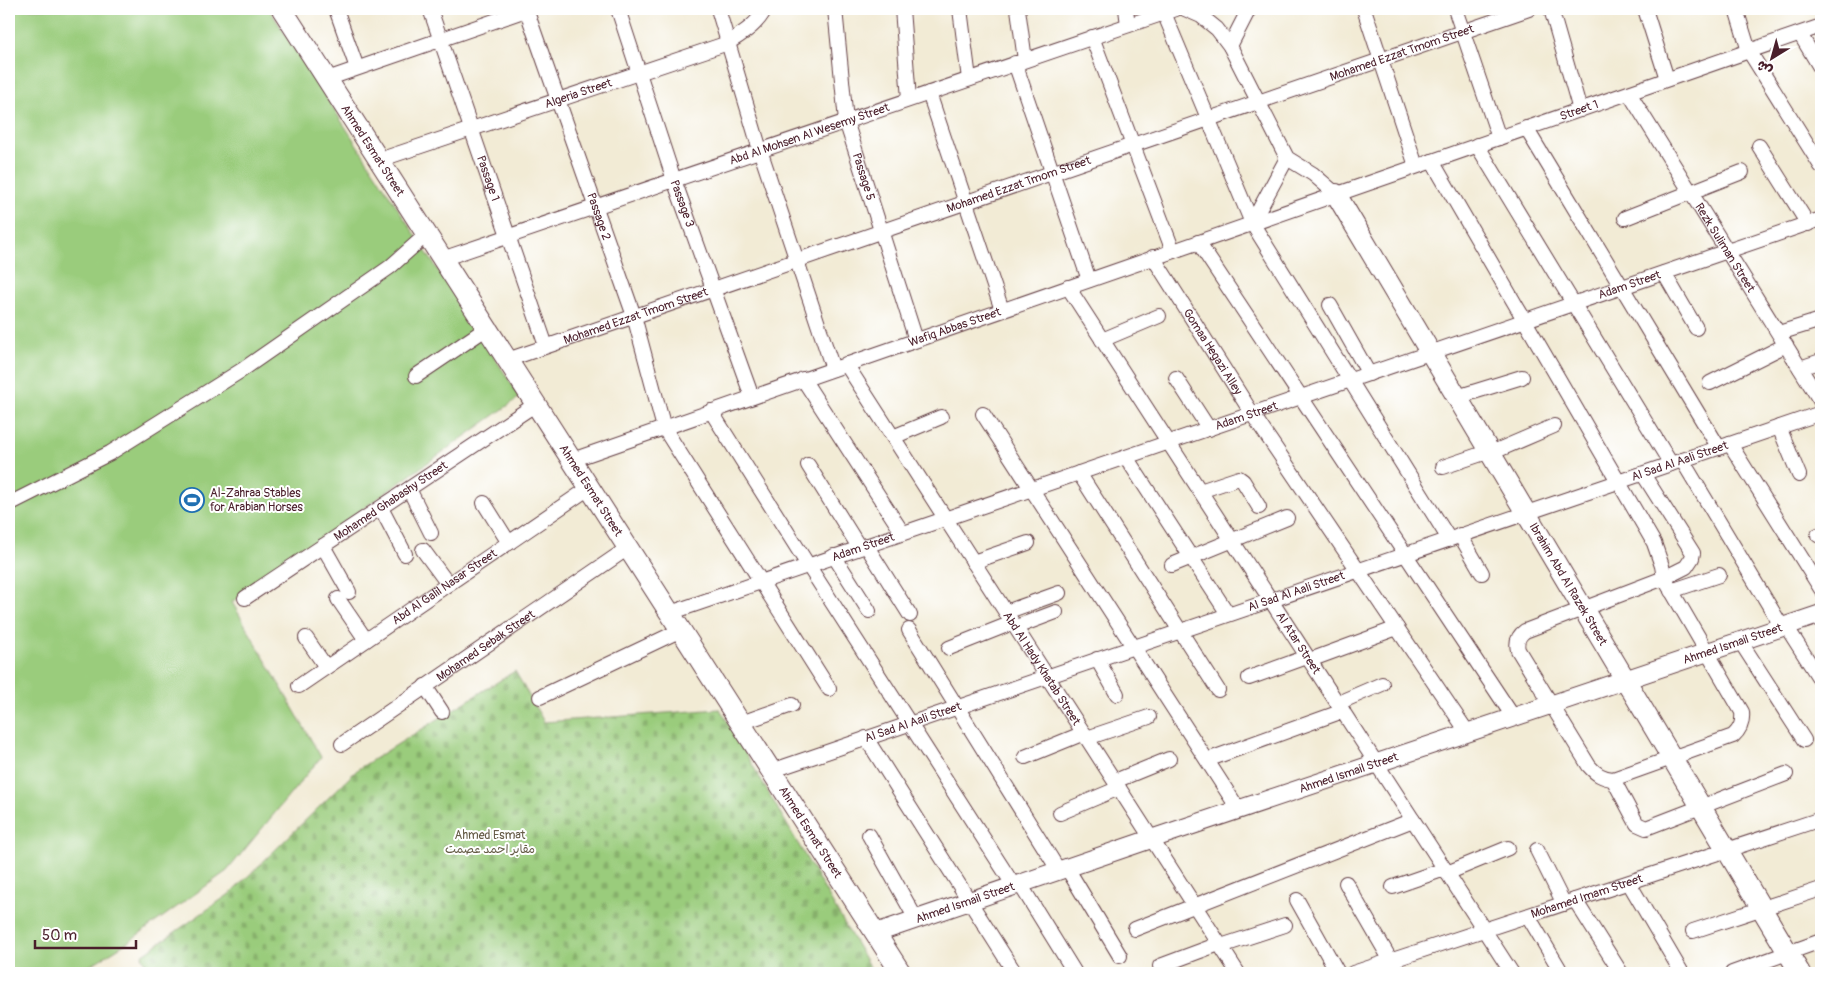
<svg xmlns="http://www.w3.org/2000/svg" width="1830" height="982" font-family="Pangolin,'Playpen Sans Arabic',sans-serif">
<defs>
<pattern id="cemetery-stones" width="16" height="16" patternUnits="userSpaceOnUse" patternTransform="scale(1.25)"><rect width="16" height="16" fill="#9acc7c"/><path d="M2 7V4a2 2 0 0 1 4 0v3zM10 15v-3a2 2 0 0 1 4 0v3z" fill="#86af6b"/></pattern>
</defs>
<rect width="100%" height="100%" fill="#fff"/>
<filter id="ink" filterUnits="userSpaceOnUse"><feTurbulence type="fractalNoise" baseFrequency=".02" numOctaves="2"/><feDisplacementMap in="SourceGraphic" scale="10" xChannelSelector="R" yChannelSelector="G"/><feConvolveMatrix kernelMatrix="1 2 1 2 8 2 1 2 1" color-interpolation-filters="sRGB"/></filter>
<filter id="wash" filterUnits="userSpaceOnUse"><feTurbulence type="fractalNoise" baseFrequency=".0096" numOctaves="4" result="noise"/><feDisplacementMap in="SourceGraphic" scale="20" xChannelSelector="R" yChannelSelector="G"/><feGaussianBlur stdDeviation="1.12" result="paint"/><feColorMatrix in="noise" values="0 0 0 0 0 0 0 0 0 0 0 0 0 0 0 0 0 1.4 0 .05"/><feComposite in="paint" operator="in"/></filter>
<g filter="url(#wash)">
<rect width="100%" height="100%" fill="#f2ebd5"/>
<path fill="url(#cemetery-stones)" stroke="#727654" d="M515,671L544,722L720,709L873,973H149L142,955L231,893L358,769Z"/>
<path fill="#9acc7c" stroke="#727654" d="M9,9H269L520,397L232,602L321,757L227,871L128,942L78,973H9Z"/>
</g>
<g filter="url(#ink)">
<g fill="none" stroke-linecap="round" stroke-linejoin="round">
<defs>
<g id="minor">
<path d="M336,9L357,68"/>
<path id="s1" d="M430,9L546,346"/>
<path id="s2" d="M526,9L634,316L664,428L829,689"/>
<path id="s3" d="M618,9L674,180L752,397"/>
<path d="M718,9L760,150L833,369"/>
<path id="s4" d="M835,9L846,121L916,340"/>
<path d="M902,9L909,99"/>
<path d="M960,9L969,79"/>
<path d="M1018,9L1025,60"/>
<path d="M1126,9L1128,25"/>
<path d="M1185,9L1201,16L1217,29L1230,46L1287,158L1313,174L1336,194"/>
<path d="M1364,9L1416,166"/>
<path d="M1455,9L1499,138"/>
<path d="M1551,9L1580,110"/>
<path d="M1645,9L1667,79"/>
<path d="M1736,9L1749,51L1821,166"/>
<path d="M1164,13L1252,223L1449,539"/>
<path d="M1800,34L1821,69"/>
<path d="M1092,37L1173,251"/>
<path d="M1230,46L1249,9"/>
<path d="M1015,63L1089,280"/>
<path d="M327,79L529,9"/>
<path d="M929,93L1002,310"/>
<path id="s5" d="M1629,93L1821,402"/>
<path d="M1526,128L1719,448"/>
<path d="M1477,145L1671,464"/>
<path d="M1759,146L1808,224"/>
<path id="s6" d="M379,160L728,43C743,33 757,25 765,9"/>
<path d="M1432,161L1654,543L1662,566L1664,578L1742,712C1743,722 1741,729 1733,736L1613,779C1602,778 1596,774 1589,766L1518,650C1516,642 1518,636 1525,631L1664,578L1686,567L1692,558L1693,553L1643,474"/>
<path d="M1625,218L1742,172"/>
<path d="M1252,223L1287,158"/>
<path d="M1198,242L1514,718"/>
<path id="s7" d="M1153,257L1253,415L1468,733"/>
<path id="s8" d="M442,259L1176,9"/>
<path d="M1664,273L1696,328"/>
<path id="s9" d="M1068,287L1512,973"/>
<path d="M1330,305L1369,374"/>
<path d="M1779,333L1821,320"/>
<path d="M1102,340L1159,316"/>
<path id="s10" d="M507,360L1529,9"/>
<path id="s11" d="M846,364L1238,973"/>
<path d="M1800,368L1821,361"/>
<path d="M416,376L487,328"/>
<path d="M1176,378L1209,429"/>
<path d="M803,379L902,532"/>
<path d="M1710,383L1786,345"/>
<path d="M1457,397L1522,377"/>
<path d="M711,411L808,565L1014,886"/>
<path d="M983,414L1239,810"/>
<path d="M1779,427L1799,475"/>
<path d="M893,437L941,417"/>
<path d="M1730,444L1821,589"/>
<path d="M1491,453L1554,426"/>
<path d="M1126,457L1228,614"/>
<path id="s12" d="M572,460L1821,26"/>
<path d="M1682,460L1782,627"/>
<path d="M808,465L859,547"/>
<path d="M1443,467L1490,451"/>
<path d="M1079,473L1218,690"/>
<path d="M409,489L431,533"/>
<path d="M1200,491L1239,478L1243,481L1259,507"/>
<path d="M484,503L509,543"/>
<path d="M9,504L110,453L242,370L390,267L427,234"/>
<path d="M381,508L405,554"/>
<path d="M1460,535L1482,573"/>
<path d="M1818,535L1821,534"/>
<path d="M866,545L910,615"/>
<path d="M323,546L349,592"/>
<path d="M423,550L448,584"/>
<path d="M834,556L869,611"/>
<path d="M973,562L1028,543"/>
<path d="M1172,565L1287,518"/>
<path d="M1671,591L1719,575"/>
<path id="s13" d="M245,598L536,404"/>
<path d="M338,599L366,640"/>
<path d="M1006,612L1059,593"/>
<path id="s14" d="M670,613L1821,219"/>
<path d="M1786,626L1821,681"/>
<path d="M1016,627L1056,612"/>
<path d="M909,630L1059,871"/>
<path d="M306,638L326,667"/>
<path d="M1740,641L1804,740"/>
<path d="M949,648L1012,623"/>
<path d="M1097,659L1117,694"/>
<path d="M1310,660L1397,628"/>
<path d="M1249,678L1307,657"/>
<path id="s15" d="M299,686L589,488"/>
<path d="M425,686L442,712"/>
<path d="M540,697L681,630"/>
<path d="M1338,703L1382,684"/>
<path d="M741,723L792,705"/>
<path d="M866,738L1015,973"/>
<path d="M1087,738L1149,717"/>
<path id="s16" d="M342,744L628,548"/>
<path d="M1025,757L1084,733"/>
<path d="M1207,760L1343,711"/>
<path id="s17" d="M771,771C1121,650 1471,532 1821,413"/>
<path d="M1613,779L1637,824L1646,828L1786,774"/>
<path d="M1115,781L1169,759"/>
<path d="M1060,813L1119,788"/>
<path d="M869,835L916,919"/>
<path d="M1537,850L1564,904"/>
<path d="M1067,868L1120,956"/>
<path d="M1447,873L1508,848"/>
<path d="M1346,883L1398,973"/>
<path d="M1629,883L1682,973"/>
<path d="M1020,884L1075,973"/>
<path d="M1393,887L1445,869"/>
<path d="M1297,900L1338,973"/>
<path d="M1575,900L1621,973"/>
<path d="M1528,916L1559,968"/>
<path d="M1135,929L1413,820"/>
<path d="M1693,931L1821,889"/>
<path d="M1221,946L1285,925"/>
<path d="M1160,966L1219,944"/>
<path id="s18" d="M1353,973L1821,819"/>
<path d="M1732,973L1821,941"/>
</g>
<g id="tertiary">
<path id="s19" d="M876,933L1151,839L1821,614"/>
</g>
<g id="secondary">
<path id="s20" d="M282,9L901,973"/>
<path id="s21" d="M1336,194L1800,973"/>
</g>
</defs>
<use href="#minor" stroke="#633e44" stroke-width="16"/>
<use href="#tertiary" stroke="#633e44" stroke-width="20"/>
<use href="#secondary" stroke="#633e44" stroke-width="22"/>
<use href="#minor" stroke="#fff" stroke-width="14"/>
<use href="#tertiary" stroke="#fff" stroke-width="18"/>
<use href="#secondary" stroke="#fff" stroke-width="20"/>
</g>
</g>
<defs>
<symbol id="stadium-ring" viewBox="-11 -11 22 22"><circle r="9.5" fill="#fff" stroke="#1f6fb2" stroke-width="1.5"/><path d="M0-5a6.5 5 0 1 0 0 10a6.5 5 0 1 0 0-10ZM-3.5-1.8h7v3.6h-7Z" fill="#1f6fb2"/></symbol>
</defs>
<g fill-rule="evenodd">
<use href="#stadium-ring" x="178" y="486" width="28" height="28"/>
</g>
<g text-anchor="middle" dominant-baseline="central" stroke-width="4" stroke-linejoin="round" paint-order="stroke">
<g font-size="12" fill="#4a1f2b" stroke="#fff">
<text stroke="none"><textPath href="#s10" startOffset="946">Mohamed Ezzat Tmom Street</textPath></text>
<text stroke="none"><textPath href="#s6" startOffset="210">Algeria Street</textPath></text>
<text stroke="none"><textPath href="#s12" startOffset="1066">Street 1</textPath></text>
<text stroke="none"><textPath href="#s8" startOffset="388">Abd Al Mohsen Al Wesemy Street</textPath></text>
<text stroke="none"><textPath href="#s20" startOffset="168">Ahmed Esmat Street</textPath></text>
<text stroke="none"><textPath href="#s1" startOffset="179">Passage 1</textPath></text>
<text stroke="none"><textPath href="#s4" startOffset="171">Passage 5</textPath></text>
<text stroke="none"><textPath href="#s10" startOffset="541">Mohamed Ezzat Tmom Street</textPath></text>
<text stroke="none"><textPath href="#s3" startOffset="205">Passage 3</textPath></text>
<text stroke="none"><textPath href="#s2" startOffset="220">Passage 2</textPath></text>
<text stroke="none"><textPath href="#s5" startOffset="182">Rezk Suliman Street</textPath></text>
<text stroke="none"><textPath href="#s14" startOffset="1014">Adam Street</textPath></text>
<text stroke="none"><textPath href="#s10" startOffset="136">Mohamed Ezzat Tmom Street</textPath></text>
<text stroke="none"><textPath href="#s12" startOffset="405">Wafiq Abbas Street</textPath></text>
<text stroke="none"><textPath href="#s7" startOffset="112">Gomaa Hegazi Alley</textPath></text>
<text stroke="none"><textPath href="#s14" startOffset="609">Adam Street</textPath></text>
<text stroke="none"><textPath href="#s17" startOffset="960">Al Sad Al Aali Street</textPath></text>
<text stroke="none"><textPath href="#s20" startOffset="572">Ahmed Esmat Street</textPath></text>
<text stroke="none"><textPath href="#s13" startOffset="175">Mohamed Ghabashy Street</textPath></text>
<text stroke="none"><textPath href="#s14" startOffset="204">Adam Street</textPath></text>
<text stroke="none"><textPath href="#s21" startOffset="454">Ibrahim Abd Al Razek Street</textPath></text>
<text stroke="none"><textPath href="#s15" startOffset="176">Abd Al Galil Nasar Street</textPath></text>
<text stroke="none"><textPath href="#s17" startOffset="555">Al Sad Al Aali Street</textPath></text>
<text stroke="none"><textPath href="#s9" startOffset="424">Al Atar Street</textPath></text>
<text stroke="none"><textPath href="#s19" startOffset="904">Ahmed Ismail Street</textPath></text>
<text stroke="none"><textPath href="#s16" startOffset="174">Mohamed Sebak Street</textPath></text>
<text stroke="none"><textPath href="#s11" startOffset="362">Abd Al Hady Khatab Street</textPath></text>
<text stroke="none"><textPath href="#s17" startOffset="150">Al Sad Al Aali Street</textPath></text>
<text stroke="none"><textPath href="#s19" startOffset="499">Ahmed Ismail Street</textPath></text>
<text stroke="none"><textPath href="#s20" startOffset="978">Ahmed Esmat Street</textPath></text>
<text stroke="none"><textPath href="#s18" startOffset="246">Mohamed Imam Street</textPath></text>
<text stroke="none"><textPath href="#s19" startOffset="94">Ahmed Ismail Street</textPath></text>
</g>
<g font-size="12" fill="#4a1f2b" stroke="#fff" text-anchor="start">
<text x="210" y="493">Al-Zahraa Stables<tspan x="210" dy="14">for Arabian Horses</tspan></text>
</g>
<g font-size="12" fill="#665c47" stroke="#fff">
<text x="490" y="835">Ahmed Esmat<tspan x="490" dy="14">مقابر احمد عصمت</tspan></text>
</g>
</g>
<rect width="1830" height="982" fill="none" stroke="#fff" stroke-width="30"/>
<g transform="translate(1772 58) rotate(217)" stroke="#ffffff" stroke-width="4" paint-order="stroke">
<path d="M0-4L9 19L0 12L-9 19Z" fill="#4a1f2b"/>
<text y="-8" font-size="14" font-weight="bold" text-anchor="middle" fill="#4a1f2b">ش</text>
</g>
<path d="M35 940v8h101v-8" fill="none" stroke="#4a1f2b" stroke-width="2.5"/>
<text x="42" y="940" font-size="15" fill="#4a1f2b" stroke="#ffffff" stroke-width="4" paint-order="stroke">50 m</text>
</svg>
